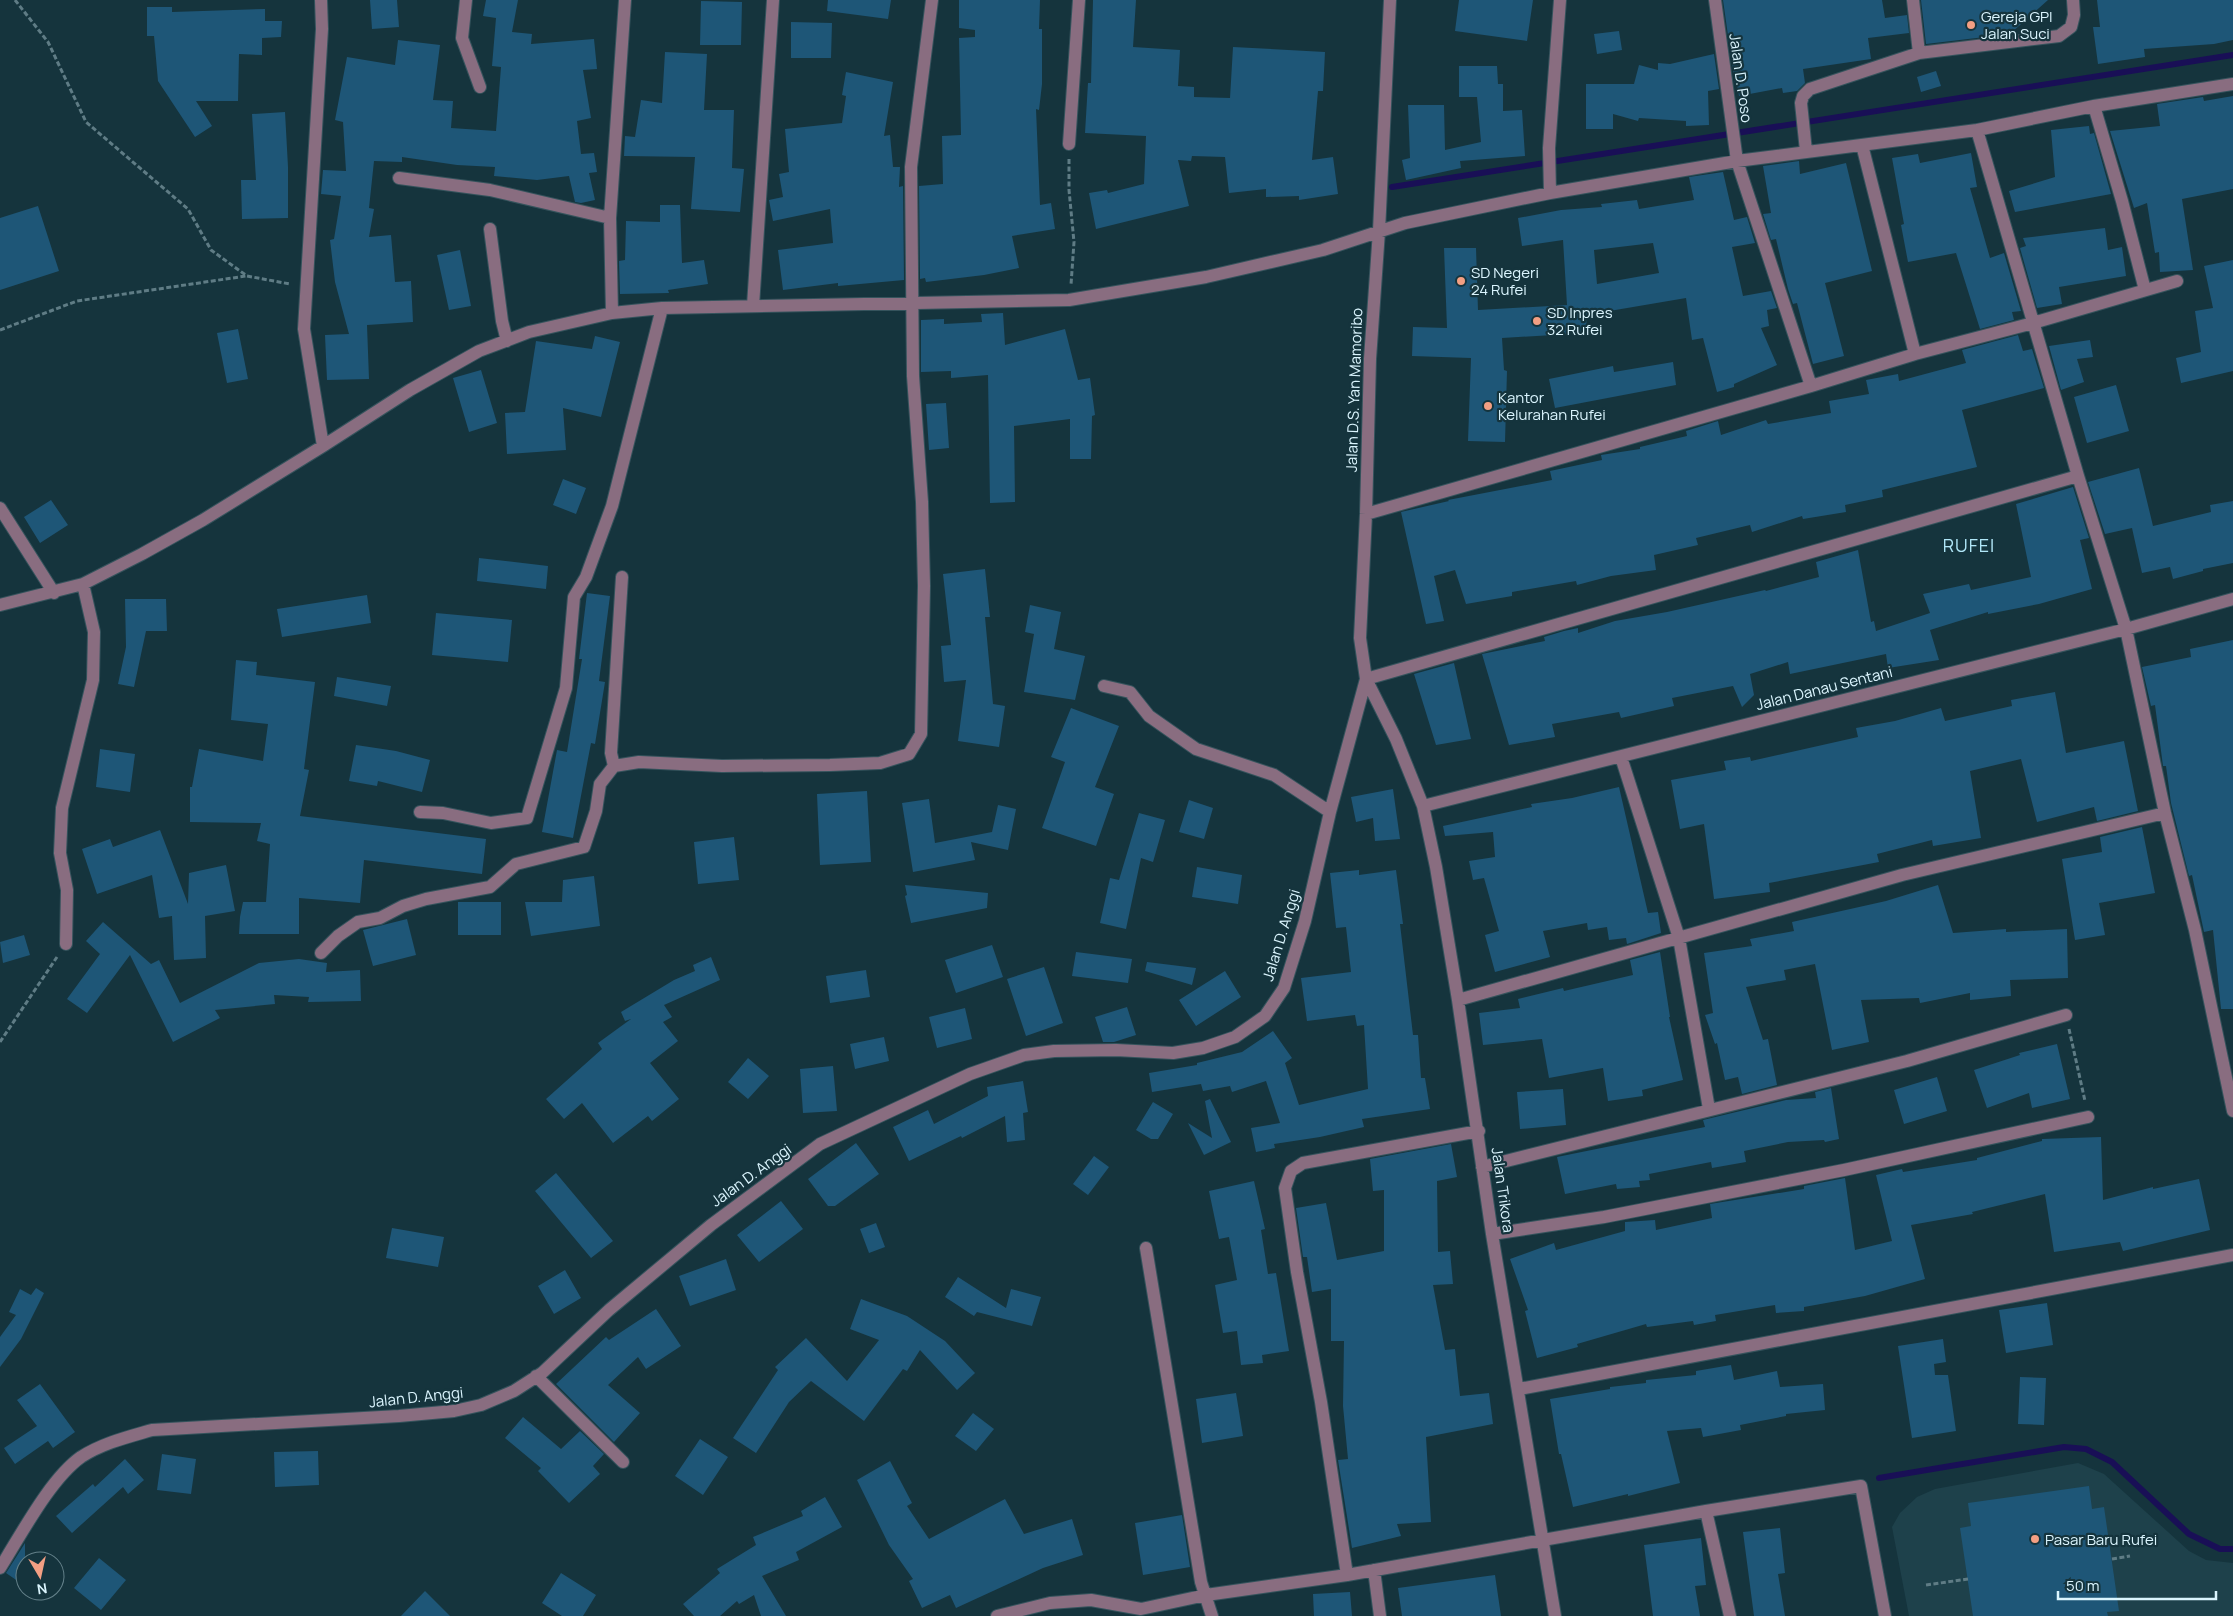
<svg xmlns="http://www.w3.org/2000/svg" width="2233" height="1616" font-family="Manrope,sans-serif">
<rect width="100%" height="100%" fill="#15343d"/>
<path fill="#1e414b" d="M2078,1463L2104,1474L2189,1551L2206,1560L2233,1563V1616H1909L1892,1527L1900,1513L1917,1497L1935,1489Z"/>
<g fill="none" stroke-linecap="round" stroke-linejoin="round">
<path stroke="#190f56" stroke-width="6" d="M1392,187L2233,55
M1879,1478L2064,1447L2086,1449L2112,1462L2189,1534L2220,1549H2233"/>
</g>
<path fill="#1e5677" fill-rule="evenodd" d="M370,0H397L399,27L372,29Z
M486,0H518L512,32L532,34L531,44L594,39L597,69L583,70L591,118L577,121L581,154L594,153L597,172L589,173L595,200L581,203L575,202L569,176L537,180L494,176L495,167L457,165L402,157V162L374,161L369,208L374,209L369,237L391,235L395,282L411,281L413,322L367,325L369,379L327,380L325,335L349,334L335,282L330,240L334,239L341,196L321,194L323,170L346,171L343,122L335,120L347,57L395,65L398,40L440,45L433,100L453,101L451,128L496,131L501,67L492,66L496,18L483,16Z
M828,0H891L888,19L827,11Z
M959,0H1040L1039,29H1042V84L1039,110L1036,109L1040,205L1051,203L1055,229L1012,236L1019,268L984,275L926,282L925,278L920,279L919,186L943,184L942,136L961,135L959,38L975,37V30L959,28Z
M1093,0H1136L1133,47L1180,50L1178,86L1194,87V97L1230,98L1233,47L1325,52L1323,91H1318L1312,160L1333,157L1338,194L1299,200V196L1266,197V189L1229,193L1225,157L1192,156L1191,161L1178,160L1189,206L1096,229L1089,193L1107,190L1108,193L1144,184L1146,136L1085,133L1088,83H1091Z
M1459,0H1533L1527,41L1455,31Z
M1723,0H1882L1885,18L1907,15L1909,33L1868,38L1871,59L1803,69L1805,83L1797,91L1783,93L1782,88L1739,96L1737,85H1735Z
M1921,0H2048L2010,34L1926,44Z
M2097,0H2233V40L2214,44L2144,49L2145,57L2098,64L2093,27H2100Z
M701,1L742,2L741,45H700Z
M147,7H172V12L265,9V21H282L281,37L262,38V55L239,54L238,101H196L212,126L195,137L158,81L154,36H147Z
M791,22L832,23L831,58H791Z
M1619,31L1622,50L1597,54L1594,34Z
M665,52L707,54L704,110H734L732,168L744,169L740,212L691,209L695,157L624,156L625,136L635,137L641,100L662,103Z
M1714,54L1719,89L1708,91L1709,125L1686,126V121L1639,118L1638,121L1613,114V129H1586V84H1634L1639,65L1658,70V63L1670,64Z
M1459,66H1497L1498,84H1503V111L1522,110L1525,156L1460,161L1461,168L1406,180L1402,160L1410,158L1408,105H1444L1445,150L1481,142L1477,97H1459Z
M1936,71L1941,86L1921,92L1917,77Z
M846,72L893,82L884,136L890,135L893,167H900L899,187L903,186L904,280L838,286V283L783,290L778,250L833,243L830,209L773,221L769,200L783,197L779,174L789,172L785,129L842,123L846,96L842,95Z
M2233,96V189L2182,199L2193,270L2160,272L2159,252L2155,253L2147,203L2134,208L2110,131L2160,126L2157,104L2203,97L2204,101Z
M285,112L288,167V218L242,219L241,180H256L252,114Z
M2089,126L2090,134L2094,133L2111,194L2015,212L2009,191L2055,177L2051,130Z
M1971,153L1977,187L1970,188L1990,258L2004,253L2021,311L2012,312L2014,320L1980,329L1956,253L1908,262L1901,225L1904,224L1892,158L1918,154L1920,163Z
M1799,161L1800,174L1846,163L1872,271L1825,283L1844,356L1813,364L1797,303L1793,304L1788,289L1776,239L1771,240L1763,214L1771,213L1763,166Z
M1723,172L1734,220L1747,217L1755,243L1732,247L1743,296L1771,291L1777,308L1767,310L1769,326L1761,328L1777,365L1734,384V387L1717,392L1703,338L1692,340L1686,298L1586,315L1587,333L1502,338L1504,370L1507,371L1505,442L1468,441L1471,358L1412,356L1413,327L1447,328L1444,248H1476L1478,310L1567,305L1563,240L1522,246L1518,218L1561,210L1602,207L1601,204L1637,200L1639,209L1694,200L1689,177ZM1653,243L1659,273L1597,284L1594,250Z
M660,205H680L682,263L704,260L708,284L668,290L669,293L620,294L619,261L625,260L626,221L660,222Z
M38,206L59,271L0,290V218Z
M2105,228L2108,250L2122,247L2126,276L2059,287L2062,304L2037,308L2020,248L2026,246L2023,238Z
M460,250L471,306L449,310L437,255Z
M2233,260V371L2181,383L2176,358L2201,352L2195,311L2213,308L2204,266Z
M1003,313L1005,345L1065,329L1078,380L1090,378L1095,415L1092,416L1091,459H1070V419L1014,426L1015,502L990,503L988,375L951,378V371L921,372V320L944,319V324L982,322L981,314Z
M238,329L248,379L227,383L217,333Z
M2018,335L2023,351L2032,349L2044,388L1962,410L1977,467L1882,490L1883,497L1845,505L1846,512L1803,519L1802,516L1752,532L1750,525L1696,538L1698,545L1654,555L1656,570L1611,576L1577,585L1576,581L1512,592V596L1466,604L1455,570L1434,576L1444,621L1426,624L1401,512L1449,501L1448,500L1552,480L1550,471L1602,460L1601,455L1640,449V447L1687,436L1686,431L1718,421L1721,435L1766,420L1768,424L1831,413L1829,401L1869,394L1866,380L1898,374L1899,381L1966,363L1962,350Z
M595,336L620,342L601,417L563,408L566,450L507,454L505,413L525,412L536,341L592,349Z
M2090,340L2093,357L2077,359L2084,382L2061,390L2049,346Z
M1673,362L1676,385L1555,408L1549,379L1613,366L1614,372Z
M481,370L497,423L469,432L453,378Z
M2116,385L2129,431L2087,443L2074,397Z
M946,403L949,448L929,450L926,404Z
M2139,468L2153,526L2211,512L2210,505L2233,501V563L2203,569V571L2173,579L2170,567L2142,573L2132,528L2105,534L2088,482Z
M563,479L586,488L576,514L553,505Z
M2073,487L2089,538L2080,540L2092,589L2039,604L1988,614V612L1930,630L1939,660L1888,668L1886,654L1790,674L1788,662L1750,674L1754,695L1742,707L1733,686L1672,698L1674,706L1621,718L1619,712L1552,724L1555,737L1509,745L1482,654L1545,641L1544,637L1564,631L1578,628V633L1615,621L1667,612L1765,590L1766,591L1819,577L1816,562L1858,550L1871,622L1874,621L1876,631L1930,613L1923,594L1969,584L1971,590L2031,577L2016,504Z
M51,500L68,525L40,543L24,517Z
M479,558L548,566L546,589L477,581Z
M985,569L990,617H985L993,704L1005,706L999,747L958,741L966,680L944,682L941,646L951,645L943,574Z
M587,593L610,596L599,681L605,682L595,744L591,743L573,838L542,832L557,750L567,752L582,659H579Z
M367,595L371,623L282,637L277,609Z
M125,599H166L167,631H146L134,687L118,684L126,647Z
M1030,605L1061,612L1054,649L1085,656L1075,700L1024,692L1034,634L1025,632Z
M436,613L512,620L508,662L432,655Z
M2233,640V1009H2221L2213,930L2204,932L2192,875L2189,876L2171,803L2166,766H2163L2155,705L2151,706L2142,667L2191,657L2190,649Z
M236,660L257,662L256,675L315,682L304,769L309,770L300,816L486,839L482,874L364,860L360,903L299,898V934H239L240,917L243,902H266L270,844L257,841L261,823L190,822V787H192L199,749L263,761L268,724L231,720Z
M1454,663L1471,739L1436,745L1414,674Z
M337,677L391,686L387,706L334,696Z
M2055,692L2066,753L2124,741L2138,811L2097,821L2094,807L2037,822L2021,759L1970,771L1981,838L1933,846L1932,840L1877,854L1879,862L1769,883L1770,892L1714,899L1704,824L1680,829L1671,780L1726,770L1724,761L1750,757L1751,761L1858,737L1856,728L1895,721L1941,708L1945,721L2012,706L2011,700Z
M1071,708L1119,726L1095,787L1114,794L1096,846L1042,828L1065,762L1051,757Z
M356,745L396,751L430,760L422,792L378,781L377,786L349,781Z
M100,749L135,754L130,792L96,787Z
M1619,787L1648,913L1658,912L1661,933L1627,944L1626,938L1609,940L1607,927L1588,930L1587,923L1543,931L1550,957L1495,972L1485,935L1499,931L1484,878L1473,880L1469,861L1495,857L1493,832L1445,836L1443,826L1532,807L1531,804L1572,798Z
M1393,789L1400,839L1375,841L1373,818L1356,822L1351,797Z
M867,791L871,862L820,865L817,794Z
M929,799L935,843L992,832L998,805L1016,809L1008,850L971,842L975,860L913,872L902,803Z
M1189,800L1213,808L1204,839L1179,832Z
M1139,813L1165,820L1153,862L1141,858L1126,929L1100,923L1110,878L1119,880Z
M2142,827L2155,893L2099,903L2105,935L2075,940L2062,859L2102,852L2100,837Z
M160,830L188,904L189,873L226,865L235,911L205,916L206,958L174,960L172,916L159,918L152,875L97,894L82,849L110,839L113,847Z
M734,837L739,880L698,884L694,842Z
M1197,867L1242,875L1238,904L1192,897Z
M1359,870V875L1396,870L1403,924H1400L1413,1035H1418L1421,1078H1425L1430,1109L1362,1119L1364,1127L1320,1137L1274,1144L1275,1148L1256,1152L1251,1128L1280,1123L1266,1081L1232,1092L1230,1086L1203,1091L1201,1084L1152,1092L1149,1073L1197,1065V1063L1242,1052L1273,1031L1292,1058L1285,1063L1299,1105L1368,1089L1364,1025L1357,1026L1355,1015L1307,1021L1301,978L1351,972L1346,927L1336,928L1330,873Z
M594,876L600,926L531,936L525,902H562L563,880Z
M905,885L988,893L987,908L911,923L905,896L907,895Z
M1938,885L1953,933L2006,929V932L2067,929L2068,978L2010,980L2011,996L1970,1000V993L1920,1003L1919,998L1861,1000L1869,1042L1832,1050L1815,964L1784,970L1786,980L1746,987L1763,1040L1768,1039L1777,1085L1742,1094L1738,1077L1725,1080L1717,1043L1715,1044L1705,1015L1713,1013L1704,953L1752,946L1750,939L1794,931L1792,922L1886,901Z
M458,902H501V935H458Z
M407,919L416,955L373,966L363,930Z
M103,922L151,964L159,960L180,1003L259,963L299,959L327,963L326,972L360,970L361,1001L308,1002L309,997L274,995L275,1004L215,1010L220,1018L173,1042L130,955L87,1013L67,999L100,954L86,941Z
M24,935L30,955L3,963L0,942Z
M992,945L1003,977L956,993L945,960Z
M1076,952L1132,959L1128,983L1072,976Z
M1660,952L1670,1017H1669L1683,1080L1642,1090L1643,1096L1608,1101L1603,1068L1549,1078L1542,1039L1483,1045L1479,1013L1520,1008L1518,999L1563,988L1564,991L1633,975L1630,960Z
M711,957L720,980L664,1005L672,1017L663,1022L678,1041L650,1063L679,1099L652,1121L648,1116L613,1143L582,1103L564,1119L546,1099L602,1049L598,1043L631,1019L625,1021L621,1012L674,980L695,971L693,965Z
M1147,962L1196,968L1192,985L1145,971Z
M1044,967L1063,1023L1026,1036L1007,979Z
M866,970L870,997L830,1003L826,976Z
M1225,971L1241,997L1196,1026L1179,1000Z
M1127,1007L1136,1035L1114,1042H1103L1095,1017Z
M965,1008L972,1039L937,1048L929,1017Z
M884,1037L889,1061L855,1069L850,1044Z
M2057,1044L2070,1099L2032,1108L2029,1093L1987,1108L1974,1070L2020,1055L2019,1053Z
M748,1058L769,1076L748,1099L728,1082Z
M833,1066L837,1111L803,1113L800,1069Z
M1937,1077L1947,1111L1904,1124L1894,1090Z
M1023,1081L1028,1112L1023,1113L1025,1140L1007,1142L1005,1116L962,1138L961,1136L909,1161L893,1127L928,1110L934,1124L988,1096L987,1087Z
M1831,1088L1839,1139L1825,1142L1824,1140L1788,1142L1744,1151L1746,1162L1712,1168L1711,1162L1649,1174L1650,1180L1639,1181L1640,1187L1617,1189L1616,1184L1565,1194L1557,1157L1705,1127L1703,1120L1786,1100L1816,1098L1815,1092Z
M1563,1089L1566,1125L1520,1129L1517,1092Z
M1210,1099L1231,1142L1204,1155L1188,1123L1212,1138L1205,1101Z
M1153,1102L1173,1114L1158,1139H1151L1136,1130Z
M2101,1137L2103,1200L2153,1187V1189L2199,1179L2210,1230L2123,1251L2120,1242L2054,1252L2045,1194L1972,1212L1973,1214L1911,1225L1925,1279L1865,1296L1804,1307V1311L1776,1313L1775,1305L1715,1315L1716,1321L1694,1325L1693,1321L1647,1327L1646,1324L1577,1344L1578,1347L1537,1358L1525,1311L1528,1310L1510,1259L1554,1243L1556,1250L1625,1231V1222L1655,1220L1656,1230L1712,1218L1710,1204L1804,1189V1186L1845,1178L1855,1250L1892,1241L1876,1175L1902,1169L1903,1172L1977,1160V1158L2042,1141V1139Z
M856,1143L879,1174L835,1206H828L808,1179Z
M1451,1144L1457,1177L1437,1181L1438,1252L1450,1251L1453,1284L1433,1285L1445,1350L1455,1349L1460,1396L1489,1393L1493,1424L1426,1437L1431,1522L1397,1524L1401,1536L1352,1548L1338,1460L1348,1459L1343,1406L1344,1341H1331V1289L1312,1292L1307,1257H1303L1296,1208L1326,1203L1337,1260L1384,1251V1190L1373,1191L1370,1159Z
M1094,1156L1109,1167L1088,1195L1073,1184Z
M556,1173L613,1241L591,1258L535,1191Z
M1254,1181L1265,1229L1261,1230L1268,1274L1276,1273L1289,1351L1262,1355L1263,1363L1241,1365L1237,1331L1223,1333L1215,1285L1237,1280L1229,1237L1219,1239L1209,1191Z
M781,1201L803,1229L759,1262L737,1235Z
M876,1223L885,1247L869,1253L860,1229Z
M392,1228L444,1237L438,1267L386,1258Z
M726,1259L736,1290L690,1306L679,1276Z
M565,1270L581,1298L554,1314L538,1286Z
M958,1277L1006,1308L1011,1289L1041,1297L1032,1326L977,1312L974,1316L945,1297Z
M36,1288L44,1293L21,1339L0,1367V1337L16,1315L9,1312L20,1289L31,1295Z
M861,1299L907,1316L945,1341L975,1373L957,1390L920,1350L907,1371L903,1369L864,1421L811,1381L789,1402L756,1453L733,1438L778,1370L775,1367L806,1338L847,1381L879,1340L850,1329Z
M2047,1303L2053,1345L2006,1353L1999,1310Z
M656,1309L681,1346L646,1369L638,1357L608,1385L640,1413L614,1442L556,1384L606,1337L609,1340Z
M1943,1339L1946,1362L1934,1364L1935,1375H1948L1956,1431L1912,1438L1898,1346Z
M1731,1365L1734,1380L1777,1371L1780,1387L1823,1384L1825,1410L1786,1414V1416L1740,1425L1741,1430L1703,1437L1701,1428L1667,1431L1680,1483L1628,1496V1494L1573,1507L1561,1454H1559L1550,1399L1610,1389V1387L1646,1383V1380L1696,1375V1371Z
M2020,1377L2046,1378L2044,1425L2018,1424Z
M40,1384L75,1432L53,1448L48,1441L15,1464L4,1448L37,1426L17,1400Z
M1236,1393L1243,1436L1202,1443L1196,1399Z
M973,1413L994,1429L976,1451L955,1436Z
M523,1417L561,1449L580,1431L604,1454L593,1466L600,1474L569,1503L538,1471L541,1468L505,1438Z
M700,1439L728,1457L703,1495L675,1476Z
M318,1451L319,1485L275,1487L274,1452Z
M162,1454L196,1459L191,1494L157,1490Z
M125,1459L144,1480L128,1494L123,1487L72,1533L56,1516L93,1484L95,1487Z
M890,1461L912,1503L907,1506L929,1539L1005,1499L1024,1534L1072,1519L1083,1555L1043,1568L956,1608L950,1595L922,1608L909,1581L913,1579L889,1545L857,1480Z
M2089,1486L2092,1509L2104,1507L2119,1611L2107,1612L2108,1616H1973L1960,1528L1971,1526L1968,1503Z
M825,1497L842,1527L796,1552L799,1560L762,1576L786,1616H761L754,1595L739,1604L737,1601L720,1616H694L683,1604L720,1573L717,1569L756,1545L753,1537L803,1516L801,1511Z
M1182,1515L1190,1567L1143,1575L1135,1523Z
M1780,1528L1785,1573L1778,1574L1785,1616H1754L1743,1532Z
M1701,1538L1706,1585L1695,1586L1700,1616H1653L1644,1545Z
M25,1543V1586L6,1573Z
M99,1558L126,1580L101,1610L74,1588Z
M561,1573L596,1595L583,1616H562L542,1603Z
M1495,1575L1501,1616H1402L1398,1588Z
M425,1591L450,1616H401Z
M1350,1592L1352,1616H1314L1313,1594Z"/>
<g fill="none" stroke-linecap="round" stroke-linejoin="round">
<defs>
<path id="minor" d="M321,0L322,29L304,329L323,446
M466,0L462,38L480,87
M1390,0L1379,231L1370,359L1366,514L1360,638L1366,679L1396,739L1423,806L1436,867L1458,1000L1492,1234L1555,1616
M1715,0L1737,161L1811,386
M1913,0L1919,53
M2094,106L2122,201L2145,290
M1977,130L2078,476L2126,629L2165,813L2195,930L2233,1111
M1069,144L1079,0
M1862,145L1915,354
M1806,151L1801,103L1803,96L1810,89L1919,53L2059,36L2071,27L2074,15L2073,0
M399,178L490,190L610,218
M1550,193L1549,148L1560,0
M490,229L502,321L507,341
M753,306L773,0
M612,313L610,218L625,0
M0,508L54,593
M1366,514L1811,386L1915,354L2033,323L2177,281
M0,605L83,584L142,554L203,520L323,446L410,390L479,351L529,332L612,313L662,308L1069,300L1206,277L1323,250L1405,223L1550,193L1737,161L1977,130L2094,106L2233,84
M1104,686L1130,692L1149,716L1196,749L1274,775L1330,812
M1621,757L1679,938L1709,1109
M614,766L611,753L622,577
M1423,806L2126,629L2233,599
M420,812L443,813L491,823L527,818L566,688L574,597L586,577L612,506L662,308
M66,944L67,890L60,853L62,808L93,680L94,632L83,584
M321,953L338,936L358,922L380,918L403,906L426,899L490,887L516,864L584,847L596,811L600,784L614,766L639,762L722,766L830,765L880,763L909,754L921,734L924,586L922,502L913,376L911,167L932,0
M1458,1000L1902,875L2165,813
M1482,1167L1907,1061L2066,1015
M1492,1234L1604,1217L1844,1170L2088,1117
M1146,1248L1201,1582L1212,1616
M536,1376L623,1462
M1519,1389L2233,1255
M1706,1511L1730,1616
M0,1568C21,1535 50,1479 81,1457C103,1443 128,1437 152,1430L399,1416L454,1411L481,1405L514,1391L542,1373L609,1310L711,1225L820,1144L970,1074L1024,1055L1054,1051L1116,1050L1173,1053L1203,1048L1235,1037L1265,1016L1284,988L1305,921L1330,812L1366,679L2078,476
M1374,1570L1380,1616
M1347,1575L1321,1402L1297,1272L1285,1188L1291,1171L1303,1163L1479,1131
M997,1616L1050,1603L1091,1600L1141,1609L1206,1595L1347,1575L1706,1511L1861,1486L1885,1616"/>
</defs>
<use href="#minor" stroke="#35535c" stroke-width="14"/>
<path stroke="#5f7c85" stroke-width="3" stroke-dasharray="5 2.5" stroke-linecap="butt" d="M15,0L48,42L86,122L188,209L211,250L247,276L290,284
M1069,159V190L1074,242L1071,285
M0,330L77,301L246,276
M2069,1029L2085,1101
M0,1042L57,957
M2112,1559L2130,1556
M1926,1585L1968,1579"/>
<use href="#minor" stroke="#896d80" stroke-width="12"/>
</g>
<g fill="#f39f83" stroke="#15343d" stroke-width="2">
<circle cx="1971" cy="25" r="5"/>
<circle cx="1461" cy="281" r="5"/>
<circle cx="1537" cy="321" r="5"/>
<circle cx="1488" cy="406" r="5"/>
<circle cx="2035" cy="1539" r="5"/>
</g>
<g text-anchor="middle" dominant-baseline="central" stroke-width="4.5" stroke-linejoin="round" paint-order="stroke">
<g font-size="15" fill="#dbf5fe" stroke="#15343d" text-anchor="start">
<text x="1981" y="16">Gereja GPI<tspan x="1981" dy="17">Jalan Suci</tspan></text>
<text x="1471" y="272">SD Negeri<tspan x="1471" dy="17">24 Rufei</tspan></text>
<text x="1547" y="312">SD Inpres<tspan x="1547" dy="17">32 Rufei</tspan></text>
<text x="1498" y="397">Kantor<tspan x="1498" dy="17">Kelurahan Rufei</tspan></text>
<text x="2045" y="1539">Pasar Baru Rufei</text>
</g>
<g font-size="15" fill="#dbf5fe" stroke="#15343d">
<text transform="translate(1741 78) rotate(82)">Jalan D. Poso</text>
<text transform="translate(1354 390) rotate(-88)">Jalan D.S. Yan Mamoribo</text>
<text transform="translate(1824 688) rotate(-14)">Jalan Danau Sentani</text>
<text transform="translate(1281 935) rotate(-73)">Jalan D. Anggi</text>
<text transform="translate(751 1175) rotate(-36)">Jalan D. Anggi</text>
<text transform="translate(1503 1190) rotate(82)">Jalan Trikora</text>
<text transform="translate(416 1397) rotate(-6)">Jalan D. Anggi</text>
</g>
<g font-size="18" letter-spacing="1" fill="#b1e7f8" stroke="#15343d">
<text x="1969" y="545">RUFEI</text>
</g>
</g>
<g transform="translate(40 1576) rotate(171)"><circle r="24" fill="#15343d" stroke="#64818a"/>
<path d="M0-4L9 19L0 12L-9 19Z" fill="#f39f83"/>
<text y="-8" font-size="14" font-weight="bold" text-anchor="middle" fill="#dbf5fe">N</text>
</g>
<path d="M2058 1591v8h158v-8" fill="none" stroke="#dbf5fe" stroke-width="2.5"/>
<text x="2066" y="1591" font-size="15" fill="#dbf5fe" stroke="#15343d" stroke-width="4" paint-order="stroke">50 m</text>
</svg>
